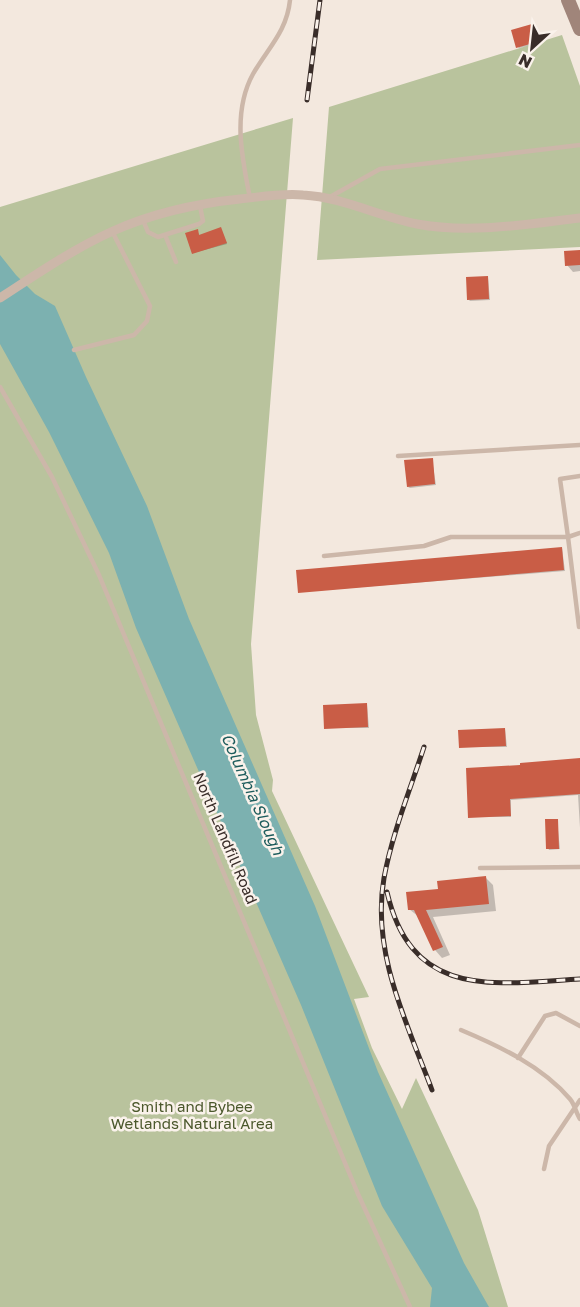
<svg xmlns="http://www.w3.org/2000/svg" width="580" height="1307" font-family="'Golos Text',sans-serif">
<rect width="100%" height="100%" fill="#f3e8de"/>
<path fill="#b9c39d" d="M562,35L580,86V247L317,260L329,107Z
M293,118L251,644L256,715L273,780L272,791L369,997L354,999L372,1048L402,1109L416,1078L478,1210L508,1307H0V207Z"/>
<path fill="#7cb1b0" d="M0,255L16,275L35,294L55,306L86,377L147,506L189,619L315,906L378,1072L464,1263L489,1307H430L432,1288L382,1206L301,1005L136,628L109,553L49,432L0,344Z"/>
<path fill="#0003" d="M532,26L538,43L519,48L518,47Z
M221,229L227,244L193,253L197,231L200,236Z
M580,251V271L573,272L567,265Z
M488,278L490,300L470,301L469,300Z
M432,460L436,485L410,488L408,487Z
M562,548L565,571L299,592Z
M367,705L369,728H325Z
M505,729L507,747H461Z
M580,761V828L578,795L511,800V817H470Z
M557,821L560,849L549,850L548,848Z
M486,878L493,885L496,911L433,917L450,955L442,958L435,950L419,917L409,909L439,891Z"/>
<path fill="#c95d46" d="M532,24L537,42L516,48L511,30Z
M221,227L227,243L192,254L185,233L198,229L199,235Z
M580,250V265L565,266L564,251Z
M488,276L489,299L467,300L466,277Z
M433,458L435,484L407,487L404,460Z
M562,547L564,570L298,593L296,570Z
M367,703L368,727L324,729L323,705Z
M505,728L506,746L459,748L458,730Z
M580,758V794L510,799L511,816L468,818L466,768L520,765V763Z
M545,819H558L559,849H546Z
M486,876L489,904L426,910L443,947L433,951L414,910H408L406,892L438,889L437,881Z"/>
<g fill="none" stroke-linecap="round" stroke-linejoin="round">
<path stroke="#ccb7a9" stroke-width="4.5" d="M250,198C242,158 232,112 253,74C268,48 287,31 290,0
M328,198L380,169L580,145
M143,220L148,232L158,237L199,224L203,221L200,206
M165,235L176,262
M74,350L134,335L147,321L150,306L112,231
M0,387L52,477L99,575L358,1194L410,1307
M398,456L580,445
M324,556L424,546L451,537H568L560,479L580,476
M579,627L568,537L580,533
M480,868L580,867
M461,1030C499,1046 542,1066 570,1099C575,1105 576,1113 580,1119
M518,1058L545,1016L556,1013L580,1026
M544,1169L549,1146L580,1100"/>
<path stroke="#ccb7a9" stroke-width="9" d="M0,298C86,241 134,210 240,199C260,197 282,193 303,195C342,197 378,216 417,224C470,234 527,224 580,218"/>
<path stroke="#a0857a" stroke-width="14" d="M568,0L580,29"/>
<defs>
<path id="rail" d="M307,100L320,0
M424,747C410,790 392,834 384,878C371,952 407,1023 432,1090
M387,892C412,1000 494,984 580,979"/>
</defs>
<use href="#rail" stroke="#392d29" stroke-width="5"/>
<use href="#rail" stroke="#faf2eb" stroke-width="3" stroke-dasharray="9" stroke-linecap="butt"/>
</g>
<g text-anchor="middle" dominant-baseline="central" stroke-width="5" stroke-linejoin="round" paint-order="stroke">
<g font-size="15" fill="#392d29" stroke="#faf2eb">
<text transform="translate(226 838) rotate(67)">North Landfill Road</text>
</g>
<g font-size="15" fill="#4b582c" stroke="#faf2eb">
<text x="192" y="1106">Smith and Bybee<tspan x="192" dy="17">Wetlands Natural Area</tspan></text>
</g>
<g font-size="16" font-style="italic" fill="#1d5c5c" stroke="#faf2eb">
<text transform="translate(253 794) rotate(66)">Columbia Slough</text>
</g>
</g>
<g transform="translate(532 48) rotate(207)" stroke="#faf2eb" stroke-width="4.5" paint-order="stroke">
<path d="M0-4.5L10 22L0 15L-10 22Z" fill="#392d29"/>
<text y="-9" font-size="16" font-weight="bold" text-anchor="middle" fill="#392d29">N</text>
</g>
</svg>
